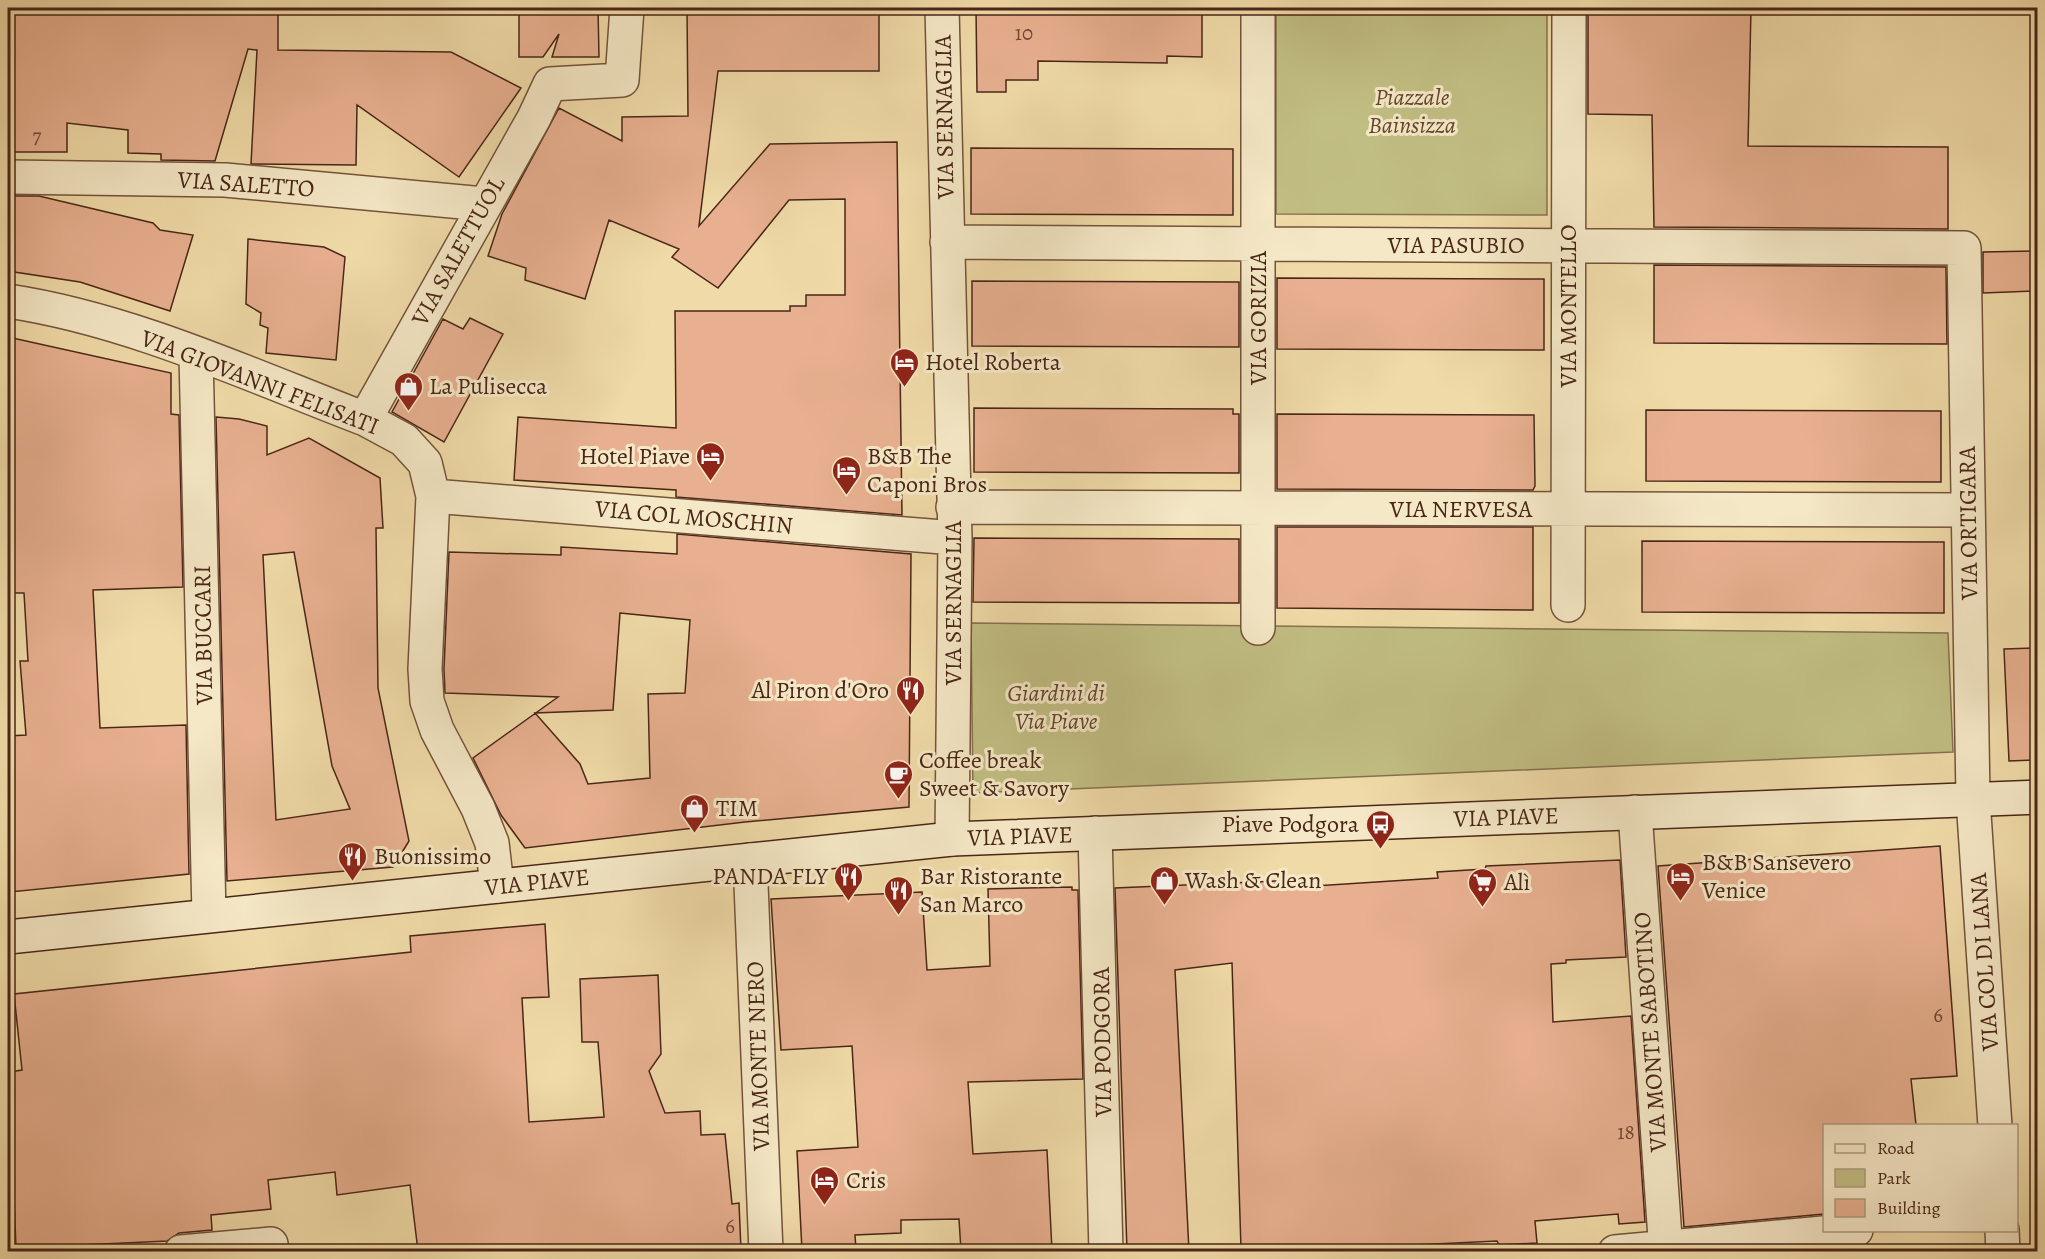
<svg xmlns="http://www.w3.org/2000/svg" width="2045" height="1259" font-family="Alegreya,serif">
<rect width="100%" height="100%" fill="#f0dba8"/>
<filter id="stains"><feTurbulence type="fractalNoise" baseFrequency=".00333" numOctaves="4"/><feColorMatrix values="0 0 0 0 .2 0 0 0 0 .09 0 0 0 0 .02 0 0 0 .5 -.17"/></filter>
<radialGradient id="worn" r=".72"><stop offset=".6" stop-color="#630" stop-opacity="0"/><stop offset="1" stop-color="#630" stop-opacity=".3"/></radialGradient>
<path fill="#c1be83" stroke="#86724e" stroke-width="1.5" d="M1276,8H1547V215L1276,214Z
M971,623L1948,633L1953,752L973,793Z"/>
<path fill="#e8b090" stroke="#4a2618" stroke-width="1.5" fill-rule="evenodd" d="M12,8H278V50L451,52L521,88L459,177L357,105L356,165L251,164L257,50L248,49L215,161L161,160V154L128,153V130L67,123V152H8L9,96H12Z
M519,8H598L599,57H552L559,34L543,57H519Z
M687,8H879V71H718L699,226L770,144L897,142L902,515L676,497V490L514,480L518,417L676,428L675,311H790V306H806V295H845V199L789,200L718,288L672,257L679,249L609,220L585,299L525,280L526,268L488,256L502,214L559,108L622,141V117L688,116Z
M976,8H1202V57L1167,56V63L1038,61V80H1006V92H977Z
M1588,8H1751L1748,146L1948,147V229L1654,227L1652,115L1588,114Z
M971,148L1233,149V215L971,214Z
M11,196H39L153,223L160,230L193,235L170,311L80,282L8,271Z
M248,239L324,247L345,257L336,360L266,353L268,328L260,325L261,313L246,304Z
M2037,251V291L1983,293V252Z
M1654,265L1946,267L1947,344L1654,343Z
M1277,278L1544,279V350L1277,349Z
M972,281L1239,282V347L972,346Z
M470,318L503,334L444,442L392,412L443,319L463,329Z
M8,337L171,373V414L179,415L183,587L93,590L100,728L186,725L189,874L10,892L8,736L26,735L20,661H28L24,593H8Z
M974,408L1233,409V414H1239V473L974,472Z
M1646,410L1941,411V482L1646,481Z
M1277,414L1534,415L1535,486L1533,490L1277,489Z
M216,417L239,419L267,426V455L309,438L380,478L383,528H376L378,688L409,841L393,867L227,881ZM294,552L332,766L350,809L276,820L263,555Z
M1277,527H1533V610L1277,608Z
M677,534L911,554L909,807L745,822L525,848L501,815L473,758L558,697L445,693L444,669L449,552L561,555V547L677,554ZM620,613L690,620L685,693L648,694L650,778L588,784L580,764L535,713L613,710Z
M974,538L1239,539V603L973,602Z
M1642,541L1944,542V613L1642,612Z
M2037,648V760L2009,761L2004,649Z
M1940,846L1957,1076L1911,1079L1916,1125H1824V1214L1684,1227L1658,866Z
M1620,860L1626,957L1566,960V963L1551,964L1553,1022L1631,1016L1645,1222L1619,1224L1618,1214L1535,1221L1537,1243L1499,1245L1497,1241L1330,1249V1245L1241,1249L1232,963L1175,970L1189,1251H1127L1115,888L1299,880V887L1438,878L1437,872L1485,869L1486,866Z
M1072,887V890H1078L1083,1079L968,1082L973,1154L1047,1150L1052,1251H961L959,1219L901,1220V1233L855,1235L856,1250L802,1251L797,1151L858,1147L852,1046L781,1050L771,899L922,892L927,970L990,966L988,889Z
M545,924L549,997L522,998L529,1122L604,1117L598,1042H582L580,979L658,975L661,1054L649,1071L665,1113L700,1111L701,1135L725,1134L732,1204L739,1203L741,1251H418L410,1185L337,1195L335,1172L268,1180L271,1209L211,1215L212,1230L179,1233L167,1241L16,1248L9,1072L22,1070L14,994L411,952L410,936Z"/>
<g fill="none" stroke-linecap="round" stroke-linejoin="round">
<defs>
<path id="street" d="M942,8L955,538L952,839
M8,177L225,180L484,204
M947,242L1964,248L1973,799L1995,1126
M8,301C129,319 250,375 365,419L404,440L425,463L433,496L425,669L427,701L437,730L478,808L492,843L497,886
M196,355L209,915
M365,419L534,118L550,84L622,80L627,8
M433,496L955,538
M953,507L1968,510
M1568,605L1569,8
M1258,628V8
M1635,812L1666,1252
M1095,833L1106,1252
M750,860L766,1252
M2002,1230L2003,1252
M181,1252L271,1244L272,1252
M1615,1252L1856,1230"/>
<path id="secondary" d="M8,937L952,839L2038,797"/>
</defs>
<use href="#street" stroke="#74533c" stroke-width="36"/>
<use href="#secondary" stroke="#4a2618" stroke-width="36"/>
<use href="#street" stroke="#f5e8c6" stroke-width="33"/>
<use href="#secondary" stroke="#f5e8c6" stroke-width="33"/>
</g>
<defs>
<symbol id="hotel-pin" viewBox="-11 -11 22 30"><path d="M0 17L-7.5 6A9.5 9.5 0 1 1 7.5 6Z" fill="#8f2418" stroke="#f5e8c6"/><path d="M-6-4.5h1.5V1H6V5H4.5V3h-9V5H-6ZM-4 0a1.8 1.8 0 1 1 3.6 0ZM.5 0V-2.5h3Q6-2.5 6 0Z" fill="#fff"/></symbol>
<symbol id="shop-pin" viewBox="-11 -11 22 30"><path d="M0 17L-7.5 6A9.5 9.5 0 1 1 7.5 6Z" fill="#8f2418" stroke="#f5e8c6"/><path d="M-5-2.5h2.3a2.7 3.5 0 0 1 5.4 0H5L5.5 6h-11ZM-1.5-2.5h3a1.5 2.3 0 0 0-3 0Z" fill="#fff"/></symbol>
<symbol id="restaurant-pin" viewBox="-11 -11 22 30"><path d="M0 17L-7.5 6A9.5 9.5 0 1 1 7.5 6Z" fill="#8f2418" stroke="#f5e8c6"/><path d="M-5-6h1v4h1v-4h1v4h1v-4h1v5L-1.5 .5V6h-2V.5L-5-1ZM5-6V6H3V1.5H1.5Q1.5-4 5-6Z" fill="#fff"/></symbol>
<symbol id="cafe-pin" viewBox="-11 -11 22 30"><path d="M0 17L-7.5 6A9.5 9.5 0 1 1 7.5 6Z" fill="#8f2418" stroke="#f5e8c6"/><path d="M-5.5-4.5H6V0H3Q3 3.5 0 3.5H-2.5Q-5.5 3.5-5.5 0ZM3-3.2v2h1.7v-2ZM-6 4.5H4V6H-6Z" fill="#fff"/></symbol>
<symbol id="bus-pin" viewBox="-11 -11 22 30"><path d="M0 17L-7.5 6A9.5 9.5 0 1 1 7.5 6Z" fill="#8f2418" stroke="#f5e8c6"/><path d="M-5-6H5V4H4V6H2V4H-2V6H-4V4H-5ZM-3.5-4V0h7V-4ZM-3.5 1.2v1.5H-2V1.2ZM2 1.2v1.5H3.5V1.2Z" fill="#fff"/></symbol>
<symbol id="supermarket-pin" viewBox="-11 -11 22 30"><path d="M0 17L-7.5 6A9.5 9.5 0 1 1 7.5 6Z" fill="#8f2418" stroke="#f5e8c6"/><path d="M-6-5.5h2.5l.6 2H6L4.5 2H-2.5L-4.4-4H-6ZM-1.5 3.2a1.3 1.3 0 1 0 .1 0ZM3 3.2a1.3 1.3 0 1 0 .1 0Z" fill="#fff"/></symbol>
</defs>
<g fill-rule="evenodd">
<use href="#hotel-pin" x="888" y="346" width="33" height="45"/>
<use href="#shop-pin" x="392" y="370" width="33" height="45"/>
<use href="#hotel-pin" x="694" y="440" width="33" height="45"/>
<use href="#hotel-pin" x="830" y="454" width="33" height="45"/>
<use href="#restaurant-pin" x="894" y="674" width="33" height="45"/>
<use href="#cafe-pin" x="882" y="758" width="33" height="45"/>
<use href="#shop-pin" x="678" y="792" width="33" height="45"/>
<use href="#bus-pin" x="1364" y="808" width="33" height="45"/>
<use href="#restaurant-pin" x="336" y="840" width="33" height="45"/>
<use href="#restaurant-pin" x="832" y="860" width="33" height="45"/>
<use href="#hotel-pin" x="1664" y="860" width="33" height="45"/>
<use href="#shop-pin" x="1148" y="864" width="33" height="45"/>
<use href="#supermarket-pin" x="1466" y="866" width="33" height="45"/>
<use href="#restaurant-pin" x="882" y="874" width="33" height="45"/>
<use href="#hotel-pin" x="808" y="1164" width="33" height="45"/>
</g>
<g text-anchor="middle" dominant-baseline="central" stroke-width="6" stroke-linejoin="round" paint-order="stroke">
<g font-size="21" fill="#724836">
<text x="1024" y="33">10</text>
<text x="37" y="136">7</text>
<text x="1938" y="1015">6</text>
<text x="1626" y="1132">18</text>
<text x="730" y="1226">6</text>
</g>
<g font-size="24" font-style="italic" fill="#62442d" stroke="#f5e8c6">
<text x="1412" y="97">Piazzale<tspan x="1412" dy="28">Bainsizza</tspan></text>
<text x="1056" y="693">Giardini di<tspan x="1056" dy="28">Via Piave</tspan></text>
</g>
<g font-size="24" fill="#4a2618" stroke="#f5e8c6">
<text transform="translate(944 117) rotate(-91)">VIA SERNAGLIA</text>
<text transform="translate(246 184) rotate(4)">VIA SALETTO</text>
<text x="1456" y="245">VIA PASUBIO</text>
<text transform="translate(458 251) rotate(-61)">VIA SALETTUOL</text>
<text transform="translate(1568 306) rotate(-90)">VIA MONTELLO</text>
<text transform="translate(1258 318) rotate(-90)">VIA GORIZIA</text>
<text transform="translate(260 382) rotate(21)">VIA GIOVANNI FELISATI</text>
<text x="1461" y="509">VIA NERVESA</text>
<text transform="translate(694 517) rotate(5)">VIA COL MOSCHIN</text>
<text transform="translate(1968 523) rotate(-91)">VIA ORTIGARA</text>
<text transform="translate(953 603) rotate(-90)">VIA SERNAGLIA</text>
<text transform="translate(203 635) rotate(-91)">VIA BUCCARI</text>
<text transform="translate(1506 817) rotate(-2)">VIA PIAVE</text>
<text transform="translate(1020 836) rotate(-2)">VIA PIAVE</text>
<text transform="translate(537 882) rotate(-6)">VIA PIAVE</text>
<text transform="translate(1984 962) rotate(-94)">VIA COL DI LANA</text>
<text transform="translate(1650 1032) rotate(-94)">VIA MONTE SABOTINO</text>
<text transform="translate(1102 1042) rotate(-91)">VIA PODGORA</text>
<text transform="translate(758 1056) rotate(-92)">VIA MONTE NERO</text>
</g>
<g font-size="24" fill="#4a2618" stroke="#f5e8c6" text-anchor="start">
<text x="925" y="362">Hotel Roberta</text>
<text x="429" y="386">La Pulisecca</text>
<text x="690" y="456" text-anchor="end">Hotel Piave</text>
<text x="867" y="456">B&amp;B The<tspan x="867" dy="28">Caponi Bros</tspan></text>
<text x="889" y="690" text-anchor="end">Al Piron d'Oro</text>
<text x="919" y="760">Coffee break<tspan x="919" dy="28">Sweet &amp; Savory</tspan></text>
<text x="716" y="808">TIM</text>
<text x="1359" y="824" text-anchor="end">Piave Podgora</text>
<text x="374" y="856">Buonissimo</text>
<text x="1702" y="862">B&amp;B Sansevero<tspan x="1702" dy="28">Venice</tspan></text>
<text x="828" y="876" text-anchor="end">PANDA FLY</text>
<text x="920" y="876">Bar Ristorante<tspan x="920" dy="28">San Marco</tspan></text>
<text x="1185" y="880">Wash &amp; Clean</text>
<text x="1504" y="882">Alì</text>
<text x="846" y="1180">Cris</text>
</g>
</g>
<rect width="2045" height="1259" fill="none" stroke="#f0dba8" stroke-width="30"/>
<rect x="9" y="9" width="2027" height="1241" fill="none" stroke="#4a2618" stroke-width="3"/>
<rect x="15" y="15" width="2015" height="1229" fill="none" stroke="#4a2618" stroke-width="1.5"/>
<rect x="1823" y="1124" width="195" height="108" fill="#f5e8c6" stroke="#b19a80" stroke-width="1.5"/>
<rect x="1835" y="1144" width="30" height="9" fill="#f5e8c6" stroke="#b19a80" stroke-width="1.5"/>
<text x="1877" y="1154" font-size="18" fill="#4a2618">Road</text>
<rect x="1835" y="1169" width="30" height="18" fill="#c1be83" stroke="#b19a80" stroke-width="1.5"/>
<text x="1877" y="1184" font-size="18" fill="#4a2618">Park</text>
<rect x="1835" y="1199" width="30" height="18" fill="#e8b090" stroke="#b19a80" stroke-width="1.5"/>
<text x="1877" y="1214" font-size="18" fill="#4a2618">Building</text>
<rect width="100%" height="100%" filter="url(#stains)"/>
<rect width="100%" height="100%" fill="url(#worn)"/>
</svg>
